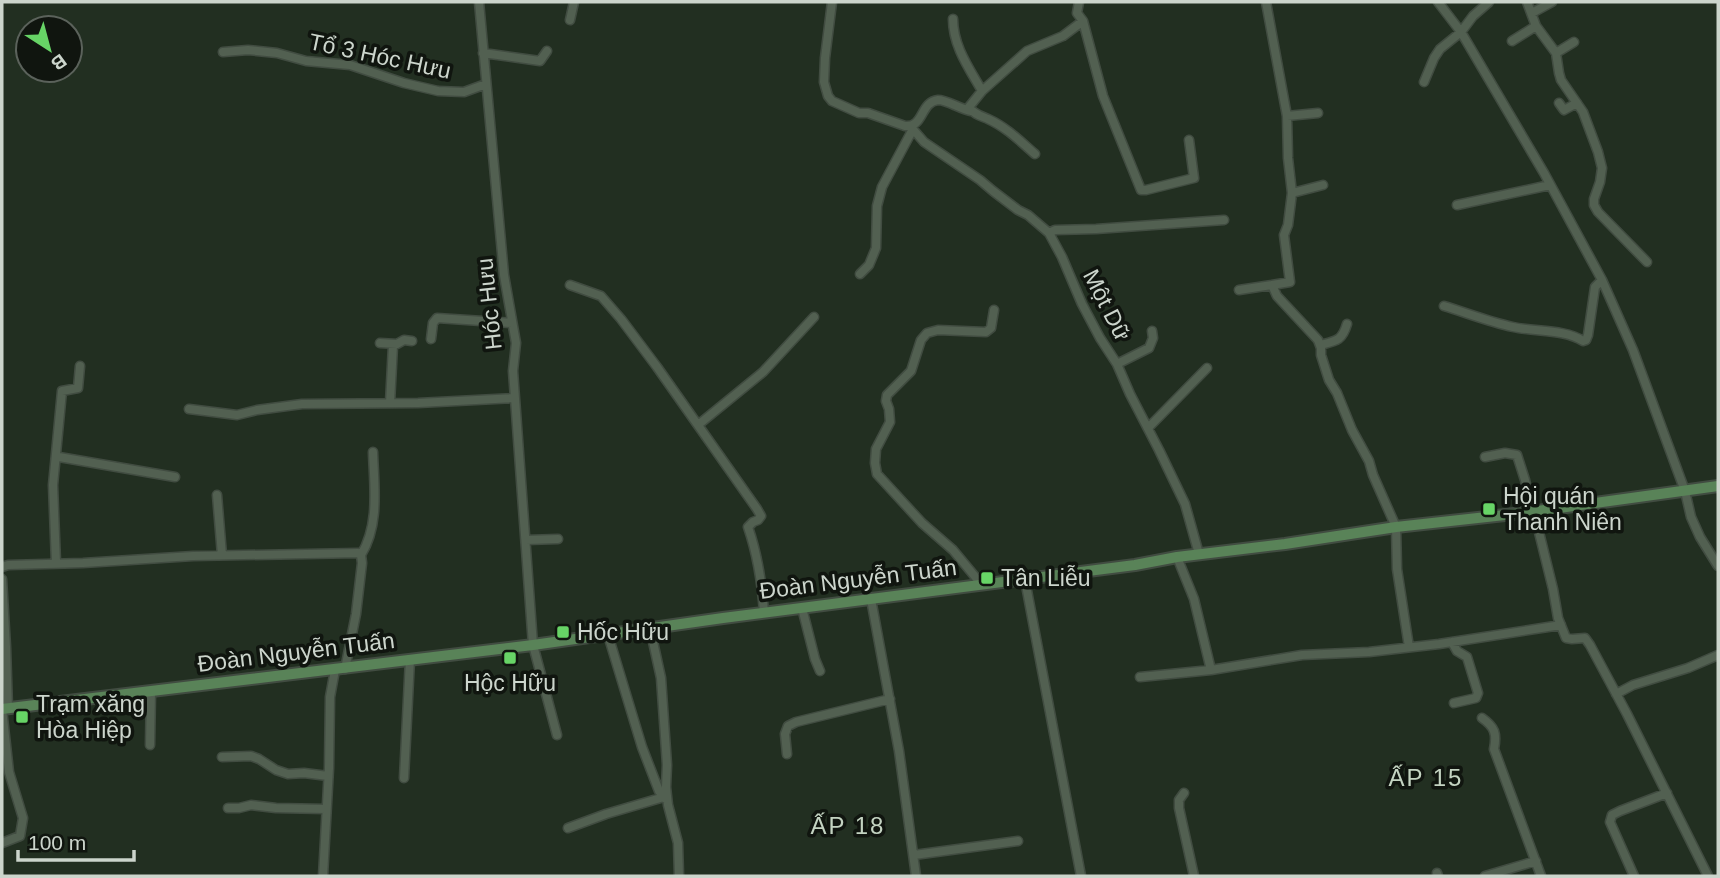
<svg xmlns="http://www.w3.org/2000/svg" width="1720" height="878" font-family="Arial,sans-serif">
<rect width="100%" height="100%" fill="#222f21"/>
<g fill="none" stroke-linecap="round" stroke-linejoin="round">
<defs>
<path id="street" d="M479,2L504,275L516,343L513,371L533,645L557,735
M832,2L825,58L824,82L828,96L832,101L859,113H868L905,126C924,128 920,102 938,100C947,100 960,109 971,111
M1079,2L1077,13L1083,21L1103,96L1141,190H1146L1194,178L1189,140
M1266,2L1287,116L1288,158L1292,193L1288,225L1284,235L1290,282L1272,285L1277,296L1318,340L1321,348V355L1329,380L1337,393L1352,430L1369,461L1373,475L1396,527L1397,569L1409,647
M1438,2L1461,32L1501,100L1544,173L1602,280L1633,350L1685,491L1691,517L1700,537L1718,566
M1527,2L1536,26L1556,53L1574,42
M1532,13L1552,2
M953,19C953,46 969,68 982,91
M570,20L574,2
M1512,41L1536,26
M223,52L248,50L277,53L306,61L350,65L404,83L438,91L464,92L486,84
M483,53L540,61L547,51
M1556,53L1559,73L1561,80L1583,112L1598,152L1602,168L1600,182L1594,199V205L1598,212L1647,262
M1424,82L1434,58L1440,49L1461,32L1473,16L1489,2
M1559,103L1564,110L1577,103
M1287,116L1318,113
M911,127L924,142L980,180L993,191L1018,210L1028,215L1049,233L1062,257L1082,304L1100,338L1117,364L1130,394L1159,450L1185,504L1199,554
M1035,154C1020,141 1006,127 988,119C981,116 973,114 969,107L982,91L1027,51L1063,36L1083,21
M1292,193L1323,185
M1457,205L1550,185
M1049,233L1055,230L1096,229L1224,220
M860,274L869,265L876,248L877,206L882,187L913,129
M570,285L601,296L621,319L657,367L757,509L761,516L758,520L753,522L748,527C758,556 762,583 764,613
M1239,290L1272,285
M1444,306C1467,313 1490,322 1513,327C1535,332 1565,329 1583,341L1586,340L1588,335L1595,287L1602,280
M431,339L433,323L437,318L512,323
M380,343L397,344L404,340L412,341
M1320,345C1336,341 1342,341 1347,324
M1117,364L1149,348L1153,338L1152,331
M390,403L393,345
M189,409L237,415L257,410L302,404L418,403L515,398
M698,425L763,372L814,317
M1148,428L1207,368
M59,457L175,477
M1485,457L1505,453L1517,455L1525,480L1532,512
M217,495L222,555
M1534,512L1553,589L1558,618L1566,638L1572,639L1585,638L1590,645L1627,714L1708,876
M526,540L558,539
M361,555C380,524 374,486 373,452
M1177,557L1194,599L1211,670
M56,563L53,485L62,391L78,388L80,366
M2,567L8,565L83,563L193,556L358,553L361,555L362,563L356,614L345,669
M2,579L6,647L8,709
M1025,580L1081,876
M982,585L953,550L922,523L877,474L875,463L876,449L890,422L889,409L886,401L887,395L911,371L921,340L927,333L938,330L986,332L991,328L994,310
M871,599L899,751L916,876
M802,608L815,659L820,671
M650,628L661,678L667,765L666,787L668,805L678,843L679,876
M608,635L642,747L659,791L666,799
M1452,642L1457,651L1467,657L1478,693L1476,698L1454,703
M1140,677L1211,670L1302,655L1369,652L1439,644L1561,625
M1616,694L1633,685L1688,668L1718,655
M1482,718C1495,727 1497,734 1494,749L1541,876
M150,745L151,691
M787,754L785,734L788,726L796,722L890,699
M222,757L251,756L259,759L276,770L288,774L304,773L328,776
M404,778L410,659
M1184,793L1179,800V808L1194,876
M228,808H239L251,805L276,808L326,809
M568,828L606,814L664,797
M2,843L20,836L23,818L9,772L2,709
M914,855L1018,841
M1437,873L1438,876
M323,876L329,768L330,697L335,670
M1485,876L1536,861
M1634,876L1610,822L1612,815L1620,811L1667,793"/>
<path id="secondary" d="M2,709L533,645L723,618L1135,565L1177,557L1285,544L1396,527L1523,513L1718,486"/>
</defs>
<use href="#street" stroke="#414c41" stroke-width="11"/>
<use href="#secondary" stroke="#414c41" stroke-width="14"/>
<use href="#street" stroke="#526051" stroke-width="8"/>
<use href="#secondary" stroke="#598358" stroke-width="10"/>
</g>
<g fill="#67d466" stroke="#10150f" stroke-width="2.5">
<rect x="1482" y="502" width="14" height="14" rx="3.5"/>
<rect x="980" y="571" width="14" height="14" rx="3.5"/>
<rect x="556" y="625" width="14" height="14" rx="3.5"/>
<rect x="503" y="651" width="14" height="14" rx="3.5"/>
<rect x="15" y="710" width="14" height="14" rx="3.5"/>
</g>
<g text-anchor="middle" dominant-baseline="central" stroke-width="7" stroke-linejoin="round" paint-order="stroke">
<g font-size="23" fill="#ccd5cc" stroke="#10150f">
<text transform="translate(380 56) rotate(12)">Tổ 3 Hóc Hưu</text>
<text transform="translate(489 304) rotate(-96)">Hóc Hưu</text>
<text transform="translate(1107 305) rotate(63)">Một Dữ</text>
<text transform="translate(858 579) rotate(-7)">Đoàn Nguyễn Tuấn</text>
<text transform="translate(296 652) rotate(-7)">Đoàn Nguyễn Tuấn</text>
</g>
<g font-size="23" fill="#ccd5cc" stroke="#10150f" text-anchor="start">
<text x="1503" y="496">Hội quán<tspan x="1503" dy="26">Thanh Niên</tspan></text>
<text x="1001" y="578">Tân Liễu</text>
<text x="577" y="632">Hốc Hữu</text>
<text x="510" y="683" text-anchor="middle">Hộc Hữu</text>
<text x="36" y="704">Trạm xăng<tspan x="36" dy="26">Hòa Hiệp</tspan></text>
</g>
<g font-size="24" letter-spacing="2" fill="#c3d3c1" stroke="#10150f">
<text x="1426" y="777">ẤP 15</text>
<text x="848" y="825">ẤP 18</text>
</g>
</g>
<rect width="1720" height="878" fill="none" stroke="#ccd5cc" stroke-width="7"/>
<g transform="translate(49 49) rotate(144)"><circle r="33" fill="#10150f" stroke="#5b625b" stroke-width="2"/>
<path d="M0-5L12 26L0 18L-12 26Z" fill="#67d466"/>
<text y="-10" font-size="19" font-weight="bold" text-anchor="middle" fill="#ccd5cc">B</text>
</g>
<path d="M18 850v10h116v-10" fill="none" stroke="#ccd5cc" stroke-width="3.5"/>
<text x="28" y="850" font-size="21" fill="#ccd5cc" stroke="#10150f" stroke-width="5" paint-order="stroke">100 m</text>
</svg>
